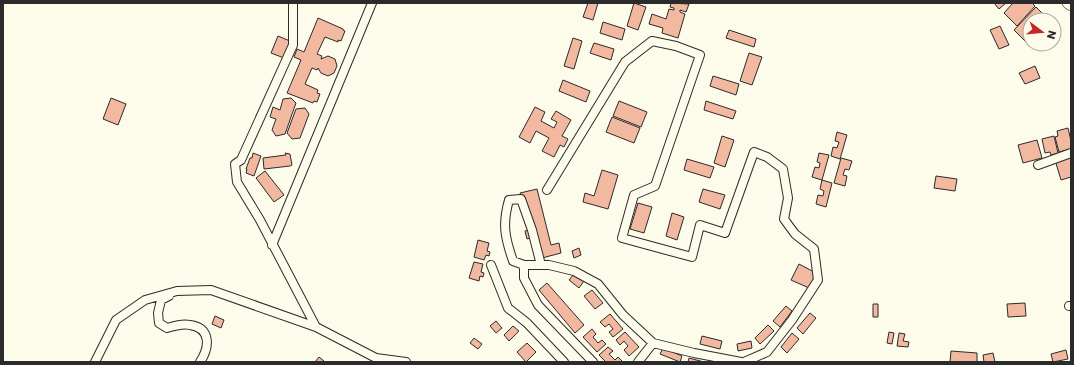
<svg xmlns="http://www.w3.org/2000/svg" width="1074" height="365" font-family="Poppins,sans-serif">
<rect width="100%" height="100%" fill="#fdfbea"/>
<path fill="#f2b8a0" stroke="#2b2b2b" d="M588,3H598L593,20L583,17Z
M634,3L646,7L638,30L627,26Z
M671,3L689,4L686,12L680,10V12L685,14L678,38L662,33L663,28L649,24L652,14L666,19L669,9L674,10V8L670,7Z
M994,3H1006L999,9Z
M1013,3H1032L1035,6L1017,26L1004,13Z
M1036,7L1049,20H1030V40L1027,43L1014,30Z
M318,18L343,29V30L345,31L341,41L338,40V42L325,37L317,54L322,56L321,59L328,56L335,59L337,66L334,73L328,76L321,73L318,68L317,70L312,68L305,84L318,90L317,93L320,94L317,102L314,101L313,103L287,93L301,60L294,57L297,49L304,52Z
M603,22L625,29L622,40L600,33Z
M1000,26L1009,45L999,49L990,30Z
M729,30L756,39L754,47L726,38Z
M278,36L290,41L284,58L271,53Z
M573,38L582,41L574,69L564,66Z
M594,43L614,49L611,60L590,53Z
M749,53L762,57L752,85L740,81Z
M1035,66L1040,78L1025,84L1019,73Z
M713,76L739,84L736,95L710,86Z
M563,80L590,91L586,102L559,91Z
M111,98L126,104L118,125L103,119Z
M291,98L296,103L285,134L276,136L272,130L276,119L270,117L273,107L280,110L283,99Z
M619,101L647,112L641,127L613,116Z
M706,101L736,111L733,119L704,110Z
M535,107L545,112L541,121L554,128L557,122L551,119L556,111L571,120L562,136L568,139L564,147L560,145L554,157L542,151L549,138L536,131L530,143L519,137Z
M305,108L309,114L300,138L292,139L287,133L296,109Z
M612,117L640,128L634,143L606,132Z
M1068,128L1071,141V149L1059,152L1055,137L1058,136L1057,131Z
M837,132L847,135L840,159L831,156L833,147L837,148L839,142L835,141Z
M722,136L734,140L725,167L714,163Z
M1054,136L1058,153L1051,155L1050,152L1045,153L1042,139Z
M1037,140L1042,158L1023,163L1018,145Z
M253,153L261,156L254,176L246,173L247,169H246L250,158H252Z
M285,153L290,154L292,165L290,166L264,169L263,158L286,155Z
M819,153L829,155L822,180L812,177L815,167L819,168L820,163L817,162Z
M1071,156V177L1061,180L1055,160Z
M841,158L852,161L849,170L845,169L843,175L847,176L845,186L834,183Z
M687,159L714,167L710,178L684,170Z
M602,170L618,175L608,209L583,202L585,193L594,196Z
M265,171L284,195L274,202L256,178Z
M936,176L957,179L955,191L934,188Z
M822,180L832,183L826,207L816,204L818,195L823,196L824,191L820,189Z
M537,189L551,245L559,243L561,253L542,258L537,236L527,239L525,231L534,229L529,209L525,210L520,193Z
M703,189L725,195L720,209L699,202Z
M638,203L652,207L644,233L630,229Z
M672,213L684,217L677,240L666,236Z
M478,240L489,243L487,251L490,252L489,256L486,255L484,260L474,257Z
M579,248L581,255L574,258L572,251Z
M474,262L483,264L481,272L484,273L483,277L480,276L479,281L469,278Z
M799,264L816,273L809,288L791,280Z
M574,274L584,281L579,288L569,280Z
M547,283L584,325L575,333L539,290Z
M592,290L603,303L595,309L584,296Z
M1025,303L1026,316L1008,317L1007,304Z
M873,304H878V317H873Z
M786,306L792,311L780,327L773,321Z
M810,313L816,318L803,334L797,328Z
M610,314L623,329L613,337L609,332L613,329L609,324L605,327L600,322Z
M215,316L224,320L221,328L212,324Z
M496,321L502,328L496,333L490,326Z
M768,325L774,331L760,344L755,338Z
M513,326L519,331L509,341L504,335Z
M592,329L596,334L593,337L598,343L602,340L606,344L597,352L583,337Z
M625,332L639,347L629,356L624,350L628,346L624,341L620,345L616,340Z
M889,332L894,333L892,344L887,343Z
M792,333L799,339L787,353L781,347Z
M899,333L905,334L903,341L909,342L908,347L897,346Z
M702,336L722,341L720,349L700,344Z
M474,338L482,344L478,349L470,343Z
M751,341L752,348L738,351L737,344Z
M527,343L536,352L526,362L517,352Z
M608,347L613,351L609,354L615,360L618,357L622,361L621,362H606L599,355Z
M663,348L682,356L680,362L660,354Z
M1066,350L1068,359L1053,362L1051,354Z
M951,351L977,353V362H950Z
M993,353L995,362H984L983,355Z
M319,357L324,361V362H315Z
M689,358L704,362H688Z"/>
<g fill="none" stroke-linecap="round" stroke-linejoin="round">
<defs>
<path id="street" d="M293,3V45L241,160L235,164L237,182L260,220L316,327L376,358L406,362
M1038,165L1071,153
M547,190L625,62L652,41L676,46L700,55L655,186L634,195L622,238L692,257L700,225L725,233L754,152L767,157L783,169L788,198L784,219L795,234L814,249L818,280L792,320L767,352L744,362
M272,245L372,3
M491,265L508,308L527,323L564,362
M524,265V278L538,305L593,362
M541,265L532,230L521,199L509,200C502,224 505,238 513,261L524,265H549L574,271L598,284L623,315L653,343L694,353L741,362
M169,296L161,300L158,313L159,323L167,328C174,326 182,323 190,325C211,328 210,347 200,362
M1069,306H1071
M95,362L116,320L145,300L177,291L211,290L316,327
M638,362L653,343"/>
<path id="secondary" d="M1068,3L1071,5"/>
</defs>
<use href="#street" stroke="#2b2b2b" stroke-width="10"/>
<use href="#secondary" stroke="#2b2b2b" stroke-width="12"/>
<use href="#street" stroke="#fdfbea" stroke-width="8"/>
<use href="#secondary" stroke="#fdfbea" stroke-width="11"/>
</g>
<rect width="1074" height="365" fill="none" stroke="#2b2b2b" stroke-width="8"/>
<g transform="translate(1042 32) rotate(106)"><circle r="19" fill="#fdfbea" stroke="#a9a89e"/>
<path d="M0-3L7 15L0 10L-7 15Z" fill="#c62828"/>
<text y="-6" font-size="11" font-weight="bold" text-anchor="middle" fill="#2b2b2b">N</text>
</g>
</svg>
